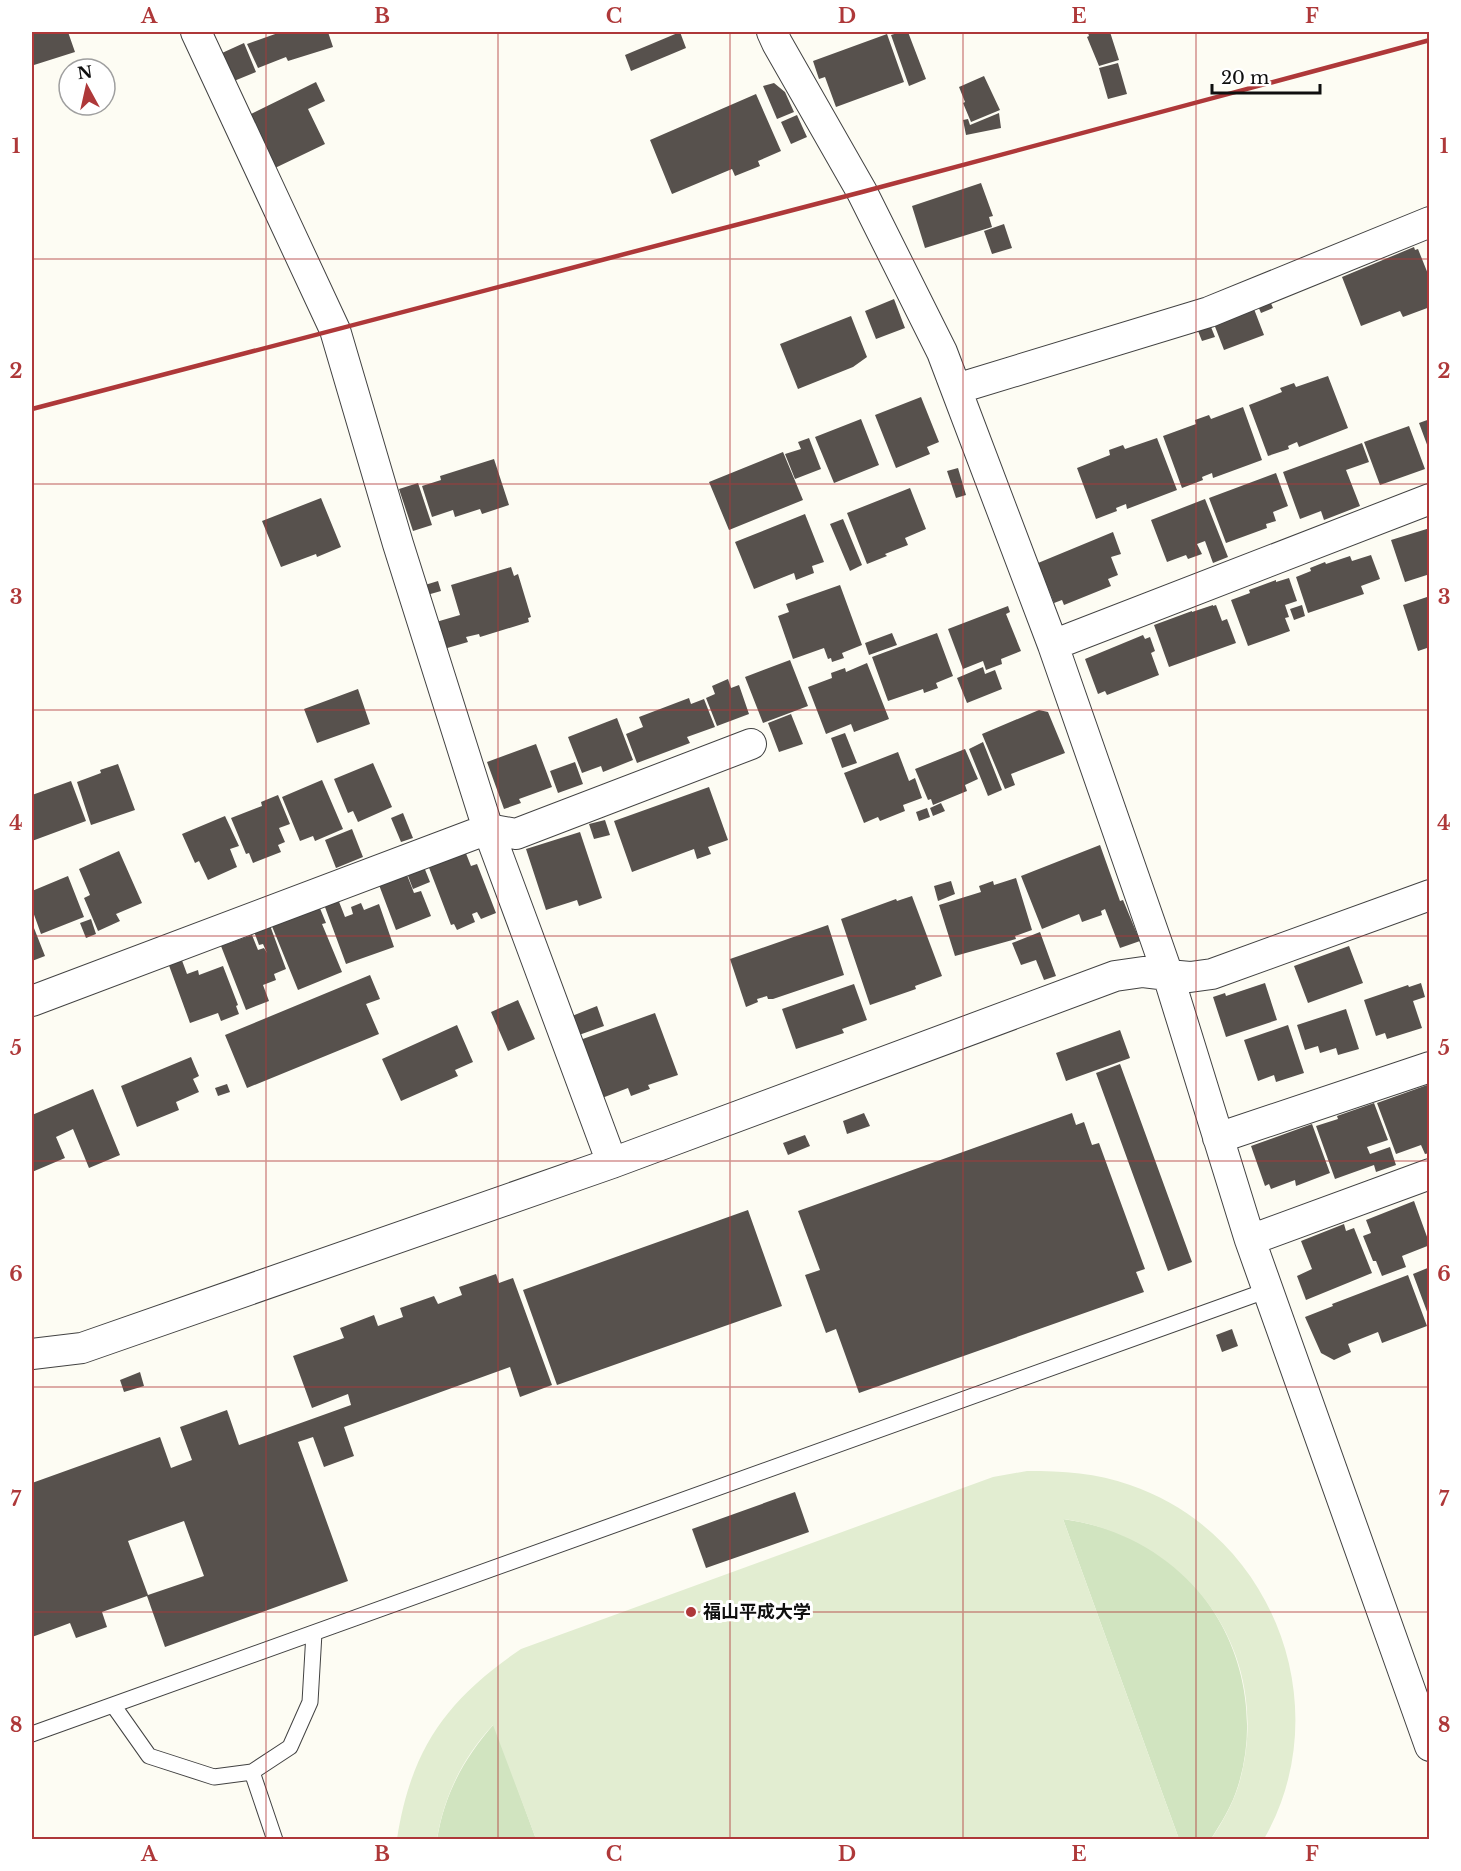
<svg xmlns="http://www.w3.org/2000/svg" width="1461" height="1871" font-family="'Libre Baskerville','Noto Sans JP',serif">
<rect width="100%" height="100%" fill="#fdfcf3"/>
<path fill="#d1e4c0" d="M1063,1519C1089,1523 1113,1529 1137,1541C1225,1586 1267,1693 1238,1786C1232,1806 1221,1823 1211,1839H1179Z
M494,1724L536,1839L437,1840C444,1795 464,1758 494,1724Z"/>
<path fill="#e2edd1" d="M1027,1471C1063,1471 1097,1473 1130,1485C1274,1534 1339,1708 1264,1839H1211C1222,1823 1232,1805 1238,1787C1277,1659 1193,1537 1063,1519L1179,1839H536L493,1725C463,1757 444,1796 437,1839H397C411,1749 446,1700 521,1649L993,1477Z"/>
<path fill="#57514d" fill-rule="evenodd" d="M32,32H68L75,52L34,65L32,57Z
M277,32H328L333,47L288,61L286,57L258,68L247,44L278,33Z
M680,32L686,48L631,71L625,55Z
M901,32H908L926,79L909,86L891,35Z
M1093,32H1110L1119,60L1099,66L1087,37L1089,36L1088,33Z
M887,34L904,82L836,107L825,77L819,79L813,61Z
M244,43L256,72L234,81L222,53Z
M1118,63L1127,94L1108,99L1099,68Z
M984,76L1000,110L971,122L963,103L965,102L959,87Z
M316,82L325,101L308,109L325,144L275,168L249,115Z
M774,83L785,92L794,112L777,119L763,86Z
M756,94L781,151L758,161L760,166L735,176L732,169L672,194L650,140Z
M999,113L1001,128L966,135L963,120L968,119L970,125Z
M797,115L807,137L791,144L781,122Z
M981,183L993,216L989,217L992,227L925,248L912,206Z
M1004,224L1012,248L992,254L984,231Z
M1414,247L1415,250L1418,249L1430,279V307L1403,317L1400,311L1361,326L1342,277Z
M894,299L905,328L876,339L865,311Z
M1270,301L1273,308L1261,313L1258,306Z
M1254,309L1264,335L1224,350L1214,324Z
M851,316L867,357L853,367L798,389L780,344Z
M1211,327L1215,337L1202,341L1198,331Z
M1328,376L1348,428L1299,447L1297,442L1288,446L1289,449L1268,456L1249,405L1282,392L1280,388L1294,383L1296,387Z
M921,397L939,442L927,447L930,454L896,468L875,415Z
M1243,407L1262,460L1213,478L1212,473L1202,477L1203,480L1182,488L1163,436L1196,424L1195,420L1209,415L1211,419Z
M861,419L879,465L834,483L815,437Z
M1430,419V450H1429L1419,423Z
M1409,426L1425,469L1380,485L1364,442Z
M809,438L821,469L795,479L785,454L801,449L798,442Z
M1157,438L1177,490L1127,509L1126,504L1116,508L1117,511L1096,519L1077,468L1110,455L1109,450L1123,445L1125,449Z
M1362,443L1369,462L1346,470L1360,506L1324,520L1321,511L1300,519L1283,472Z
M783,452L803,500L729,530L709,482Z
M494,459L509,505L482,514L480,509L455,517L453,510L432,517L422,486L441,480L440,476Z
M958,468L966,495L956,498L947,471Z
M1276,473L1288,506L1273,512L1276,521L1266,524L1267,528L1226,543L1209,498Z
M418,483L432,525L413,531L399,489Z
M910,488L926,529L905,538L908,545L885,554L887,556L867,564L847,513Z
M321,498L341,547L317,557L316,554L281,567L262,521Z
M1205,499L1228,557L1213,563L1205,541L1197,544L1202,554L1188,559L1186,555L1167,562L1151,520Z
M805,514L824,562L812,566L814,573L796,580L794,573L754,589L735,542Z
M843,519L862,565L850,571L830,524Z
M1430,528V574L1405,582L1391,540Z
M1113,532L1121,554L1111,557L1118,575L1108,579L1111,586L1064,605L1062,600L1054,603L1038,563Z
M1371,555L1380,579L1361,586L1364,594L1308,613L1296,577L1311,571L1310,568L1325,562L1326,564L1350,556L1352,561Z
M511,567L514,576L518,574L531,617L528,618L529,622L480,637L479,634L466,637L468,642L444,649L436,622L460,615L451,585Z
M1289,578L1297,601L1285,605L1289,617L1285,618L1290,631L1248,646L1231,600L1250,593L1249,590L1276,580V582Z
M438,581L441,591L427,595L425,585Z
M840,585L862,645L842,653L844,658L832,662L831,658L828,659L824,648L793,659L778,616L789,612L786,604Z
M1430,596V647L1418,651L1403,605Z
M1213,605V606L1216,605L1222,621L1227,619L1236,643L1169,667L1154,625L1192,611V612Z
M1302,605L1305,616L1294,620L1290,609Z
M1008,606L1010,612L1006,614L1021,651L1001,659L1002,664L986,670L983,661L963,669L948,629Z
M892,633L897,645L869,655L865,643Z
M937,633L953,676L936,683L938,688L924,693L923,689L888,701L872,657Z
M1143,635L1145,639L1150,637L1155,651L1151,653L1159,675L1107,695L1105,691L1098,694L1085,659Z
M790,660L808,706L763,723L745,677Z
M867,663L889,719L854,732L851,724L826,734L808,687L832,678L831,673L845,668L846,672Z
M983,667L985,674L995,670L1002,689L967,703L957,678Z
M728,679L731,688L739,685L749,714L717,726L706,698L715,694L712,686Z
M358,689L370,724L317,743L304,709Z
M689,698L691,704L704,699L715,727L687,737L690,743L637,763L626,734L643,727L639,717Z
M1039,710L1048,712L1065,753L1011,774L1015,785L1005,789L982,734Z
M791,714L803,744L779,752L768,723Z
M617,718L633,760L603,772L601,766L582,773L568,737Z
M845,733L857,763L842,768L831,738Z
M983,742L1002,790L988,796L969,749Z
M536,744L552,787L519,799L521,803L504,809L487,762Z
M965,749L978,779L965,785L967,791L933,805L931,799L928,800L915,769Z
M898,752L909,781L915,778L922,798L903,805L905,811L880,821L878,817L864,823L844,773Z
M575,762L583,784L558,793L550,771Z
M373,763L392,807L358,822L353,811L348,813L334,779Z
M118,764L135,810L91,825L77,782L101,773L100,770Z
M322,780L343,829L315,841L313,836L300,841L282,797Z
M71,781L86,821L32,841V795Z
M709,787L728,840L708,847L711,854L697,859L694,849L632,872L614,821Z
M278,795L290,824L279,828L285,842L278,845L281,852L253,863L249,853L246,854L231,818L262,806L261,802Z
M941,803L945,811L933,816L930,808Z
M927,808L930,817L919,821L916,812Z
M403,813L413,838L401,842L391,818Z
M225,816L239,846L230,849L237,867L208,880L199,861L195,863L182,834Z
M605,820L610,835L594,839L589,824Z
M352,829L363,857L336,868L325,840Z
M580,832L602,898L579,906L577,900L546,910L526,849Z
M1100,845L1120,901L1123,900L1140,941L1120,948L1105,909L1101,911L1102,915L1082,922L1079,914L1042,929L1021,876Z
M119,851L142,903L116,914L120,921L98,931L84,898L90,895L79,869Z
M465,851L471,866L477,864L496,913L481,919L477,912L472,914L475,922L457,930L454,924L451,925L428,865Z
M422,862L430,882L413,889L405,868Z
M407,875L414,893L421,891L431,916L396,930L379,885Z
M68,876L84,917L41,934L32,909V891Z
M1016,878L1032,930L1015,936L1016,939L955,956L939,905L981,892L979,886L993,881L994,885Z
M951,881L955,894L938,901L934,886Z
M336,894L345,917L353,914L351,907L361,903L364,910L379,904L394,947L346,964L322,899Z
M912,896L942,976L915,986L916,989L870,1005L841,919L896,899L897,901Z
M317,901L326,923L322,924L342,972L298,990L269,919Z
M91,919L96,934L86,938L80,923Z
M268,920L286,969L274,974L276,980L263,985L269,1001L246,1010L221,946L252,935L258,950L264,948L267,953L263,944L259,945L252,926Z
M32,923L45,956L32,961Z
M828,925L844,975L773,999H768L767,996L757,999L758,1002L746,1007L730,959Z
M1040,932L1056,976L1044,980L1036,960L1021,965L1012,943Z
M1349,946L1363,983L1308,1003L1294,966Z
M180,955L187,974L198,970L199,975L223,966L238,1005L236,1006L239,1014L221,1021L218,1013L190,1023L167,960Z
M370,975L380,999L366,1004L379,1034L247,1088L225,1035Z
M1265,983L1277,1020L1226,1037L1213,997L1225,993L1226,996Z
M1421,983L1425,997L1413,1001L1422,1028L1387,1039L1385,1033L1376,1036L1364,1000L1408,985L1409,987Z
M854,984L867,1020L842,1029L844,1033L796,1049L782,1009Z
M518,1000L535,1039L508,1051L491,1012Z
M597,1006L604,1026L579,1035L572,1016Z
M1346,1009L1359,1049L1338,1055L1336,1048L1320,1053L1318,1046L1305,1050L1297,1025Z
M655,1013L678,1075L648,1085L650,1089L631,1096L628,1088L602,1098L580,1040Z
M457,1025L473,1062L455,1070L458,1076L401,1101L382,1059Z
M1288,1025L1304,1073L1276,1082L1274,1075L1258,1081L1244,1040Z
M1120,1030L1130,1058L1066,1081L1056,1053Z
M191,1057L199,1076L193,1079L199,1092L176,1102L179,1110L137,1127L121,1086Z
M1120,1064L1192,1262L1168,1271L1096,1073Z
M227,1084L230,1092L218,1096L215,1088Z
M1430,1084V1153L1425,1154L1421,1145L1396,1154L1377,1103Z
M93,1089L120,1155L89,1168L73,1129L56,1137L65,1158L32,1172V1115Z
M1374,1103L1388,1140L1367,1147L1370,1154L1390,1147L1396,1165L1376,1172L1374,1165L1335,1179L1316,1126L1338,1119L1337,1116Z
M864,1113L870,1126L847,1134L843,1121Z
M1072,1113L1076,1125L1084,1122L1092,1145L1099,1143L1145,1269L1136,1272L1144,1292L859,1393L836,1329L826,1333L805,1275L820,1270L798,1211Z
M1312,1124L1330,1173L1296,1186L1295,1180L1271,1189L1269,1184L1265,1186L1251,1146Z
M805,1135L810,1146L788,1155L783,1143Z
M1414,1201L1430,1245L1402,1256L1406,1267L1382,1276L1376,1261H1373L1363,1236L1371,1233L1366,1220Z
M748,1210L782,1306L557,1385L523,1290Z
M1344,1224L1346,1231L1354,1228L1372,1273L1306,1300L1297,1276L1312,1269L1301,1241Z
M1430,1267V1317H1429L1413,1274Z
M496,1274L499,1283L513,1278L552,1385L520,1397L510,1367L344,1427L354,1456L324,1467L313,1437L298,1442L348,1581L165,1647L147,1596L102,1612L107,1627L76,1638L70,1623L32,1637V1483L160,1437L171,1468L192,1460L180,1427L227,1410L239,1445L351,1405L348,1394L312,1408L293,1356L344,1338L340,1328L374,1315L378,1326L403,1317L400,1308L434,1296L438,1304L462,1295L459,1287ZM184,1521L204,1576L148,1595L128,1541Z
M1408,1275L1427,1326L1382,1343L1378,1332L1348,1344L1351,1352L1334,1360L1321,1353L1305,1317L1333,1306L1332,1304Z
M1232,1329L1238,1346L1222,1352L1216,1335Z
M140,1372L144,1386L124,1392L120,1380Z
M795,1492L809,1532L706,1568L692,1529Z"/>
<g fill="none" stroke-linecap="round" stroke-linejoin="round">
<defs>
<path id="lane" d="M113,1705L149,1756L214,1777L252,1772L290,1747L310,1702L314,1633
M32,1734L1268,1290
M252,1772L275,1840"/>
<path id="street" d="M196,32L335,330L398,544L488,829L612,1163
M772,32L777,43L862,192L942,352L1053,645L1168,975L1190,977L1212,974L1430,895
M956,389L1209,312L1430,222
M1053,645L1430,499
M32,1001L488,829L516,834L751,744
M1218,1138L1430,1067
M1250,1240L1430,1174
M32,1354L82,1348L612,1163L1115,976L1143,972L1168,975L1250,1240L1430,1746"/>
</defs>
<use href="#lane" stroke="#424242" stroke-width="17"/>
<use href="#street" stroke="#424242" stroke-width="32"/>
<use href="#lane" stroke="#fff" stroke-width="15"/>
<use href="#street" stroke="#fff" stroke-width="30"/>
<path stroke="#ae3839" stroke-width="4.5" d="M32,409L862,192L1430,40"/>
</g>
<path fill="none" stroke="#ae3839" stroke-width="1.5" stroke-opacity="0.55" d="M266,32V1840M498,32V1840M730,32V1840M963,32V1840M1196,32V1840M32,259H1430M32,484H1430M32,710H1430M32,936H1430M32,1161H1430M32,1387H1430M32,1612H1430"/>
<circle fill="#ae3839" stroke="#fff" stroke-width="2" cx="691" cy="1612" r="6"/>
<g text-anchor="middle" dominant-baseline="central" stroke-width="6" stroke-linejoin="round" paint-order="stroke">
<g font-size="18" font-weight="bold" fill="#0f0f0f" stroke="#fff" text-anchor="start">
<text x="703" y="1612">福山平成大学</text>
</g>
</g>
<rect width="1461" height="1871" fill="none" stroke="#ffffff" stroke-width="66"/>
<g transform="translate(87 87) rotate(352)"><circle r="28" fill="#ffffff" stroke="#9f9f9f" stroke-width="1.5"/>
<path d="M0-4.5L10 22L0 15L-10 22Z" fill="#ae3839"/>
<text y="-9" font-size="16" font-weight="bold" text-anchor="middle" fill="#0f0f0f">N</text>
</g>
<path d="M1212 84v9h108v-9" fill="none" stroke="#0f0f0f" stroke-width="3"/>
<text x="1221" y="84" font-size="18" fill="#0f0f0f" stroke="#ffffff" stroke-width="4.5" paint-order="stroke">20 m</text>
<rect x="33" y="33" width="1395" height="1805" fill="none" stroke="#ae3839" stroke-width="2"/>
<g font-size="20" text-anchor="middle" font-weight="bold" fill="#ae3839">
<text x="149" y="23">A</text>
<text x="382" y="23">B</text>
<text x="614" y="23">C</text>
<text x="847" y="23">D</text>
<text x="1079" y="23">E</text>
<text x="1312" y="23">F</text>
<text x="16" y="153">1</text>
<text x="1444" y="153">1</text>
<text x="16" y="378">2</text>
<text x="1444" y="378">2</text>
<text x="16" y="604">3</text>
<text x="1444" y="604">3</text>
<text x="16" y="830">4</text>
<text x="1444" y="830">4</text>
<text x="16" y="1055">5</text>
<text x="1444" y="1055">5</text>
<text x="16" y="1281">6</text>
<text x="1444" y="1281">6</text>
<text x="16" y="1506">7</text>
<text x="1444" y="1506">7</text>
<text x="16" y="1732">8</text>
<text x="1444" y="1732">8</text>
<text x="149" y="1861">A</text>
<text x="382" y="1861">B</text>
<text x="614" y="1861">C</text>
<text x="847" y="1861">D</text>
<text x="1079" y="1861">E</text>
<text x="1312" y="1861">F</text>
</g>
</svg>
